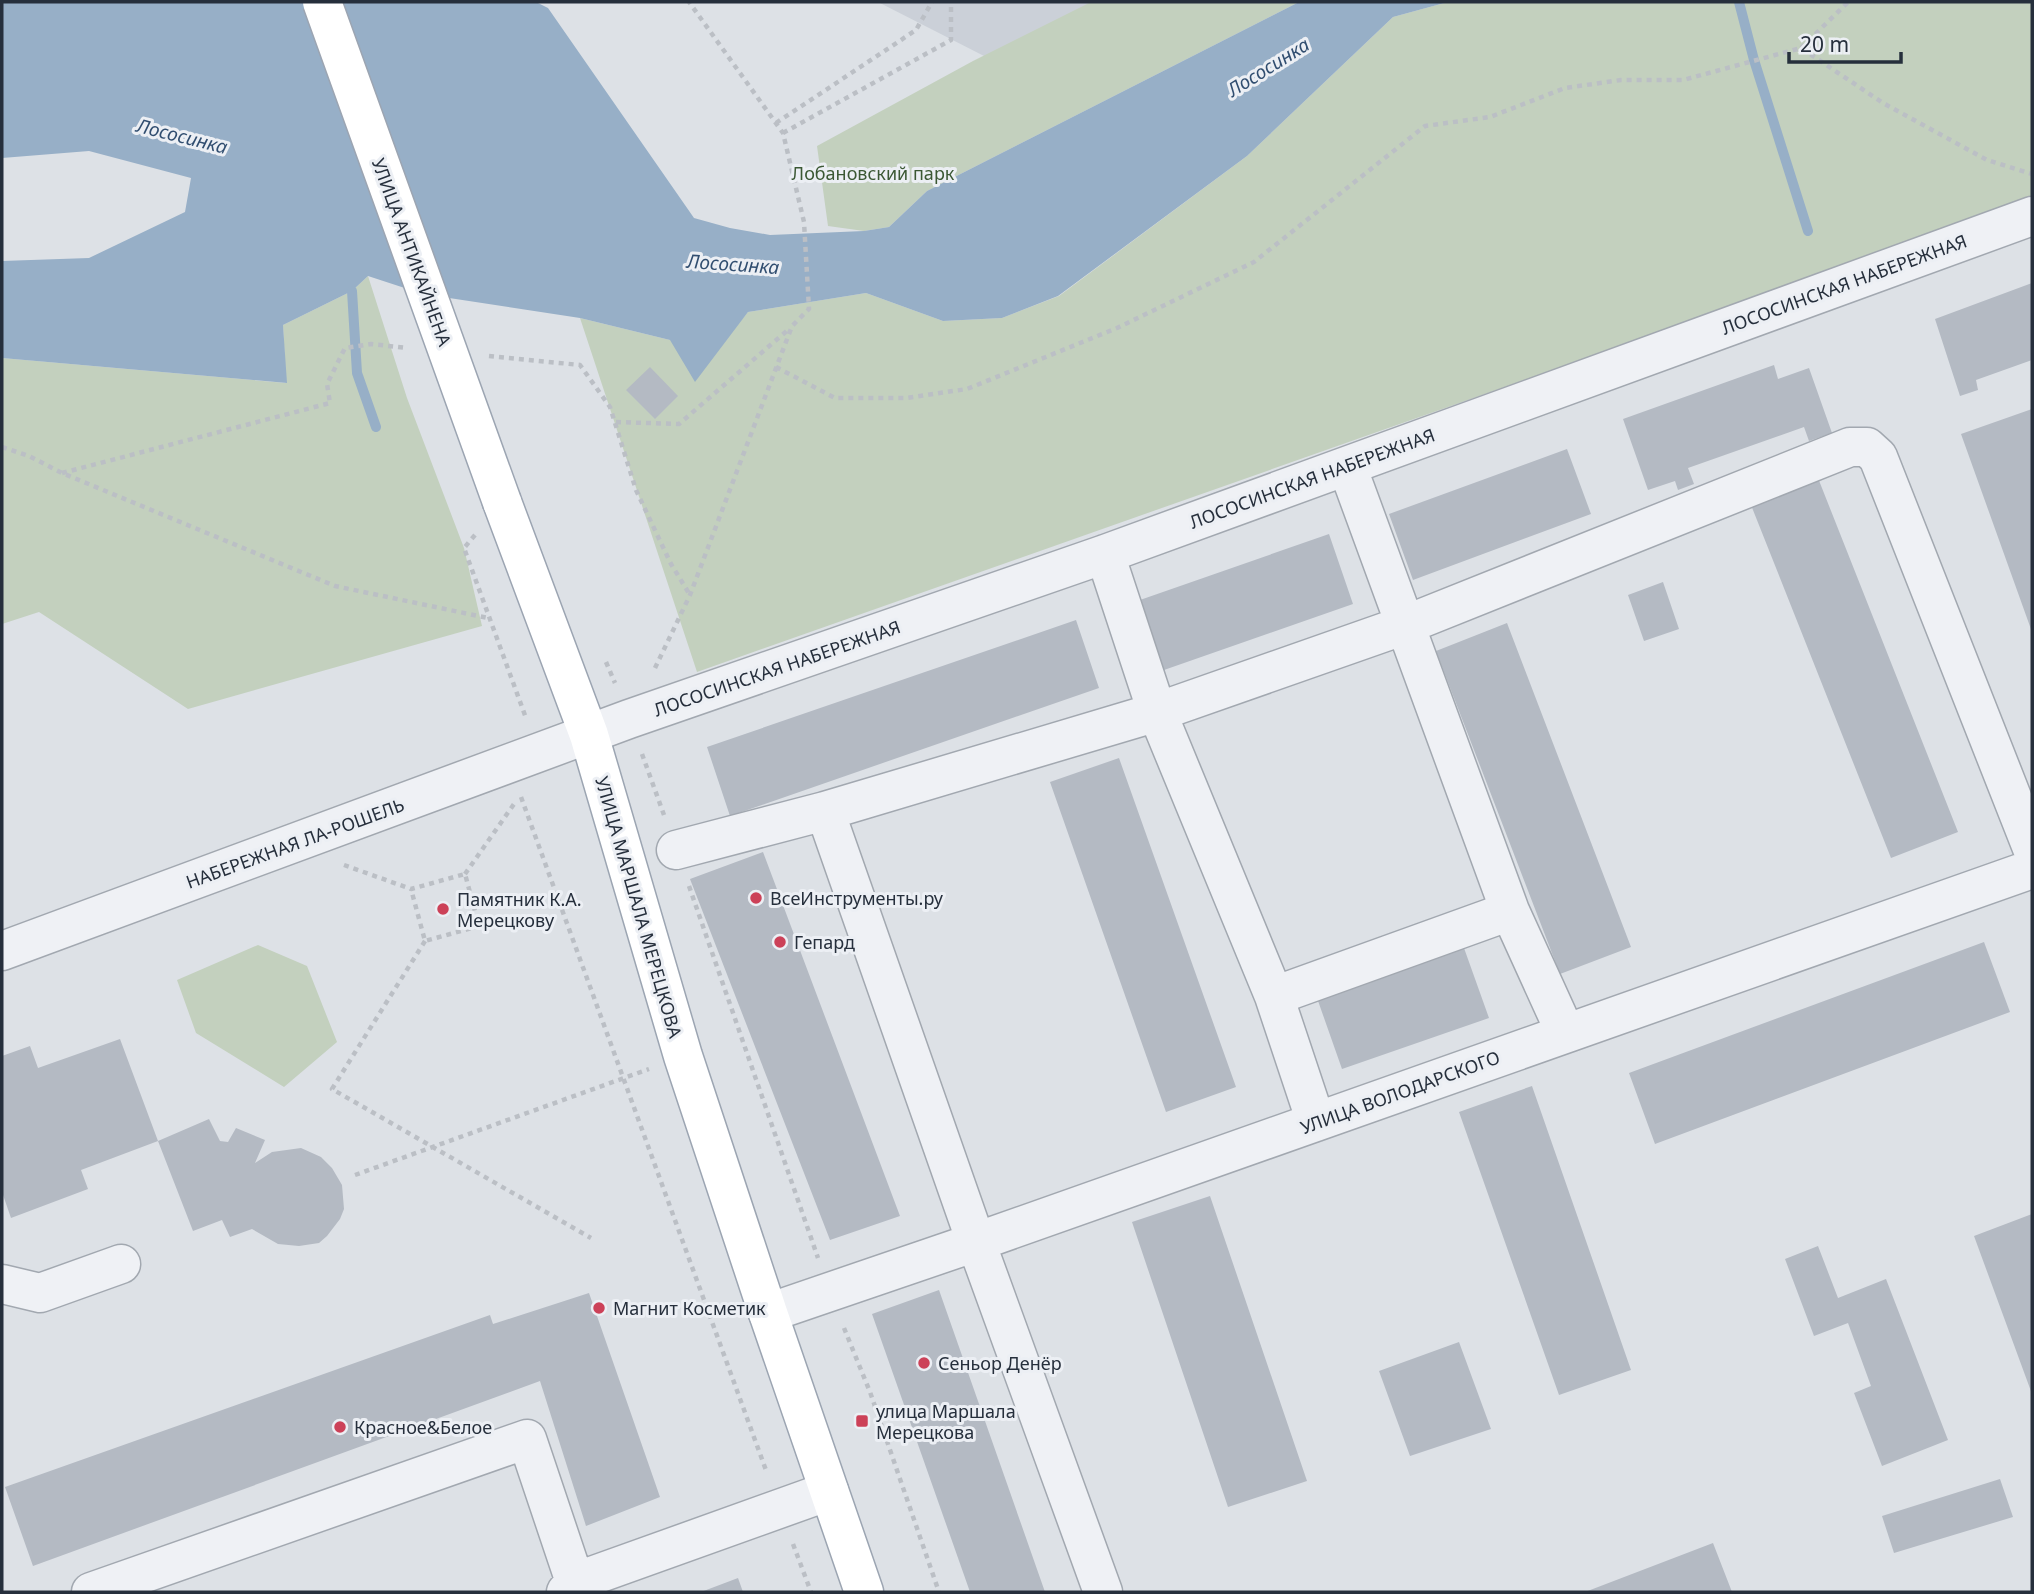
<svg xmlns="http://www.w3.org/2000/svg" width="2034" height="1594" font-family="'Noto Sans',sans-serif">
<rect width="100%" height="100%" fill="#dde1e6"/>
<path fill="#cbd0d8" d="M878,2H1093L986,57Z"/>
<path fill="#c3d0be" d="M1091,2H1299L927,191L889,227L864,231L828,226L817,146L973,61Z
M1448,2H2032V201L697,672L580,318L670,340L733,330L748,312L866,293L943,321L1002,318L1059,296L1247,156L1393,17Z
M368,276L407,398L464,548L482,626L188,709L39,612L2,624V358L286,383L283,325L352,291Z
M258,945L307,966L337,1042L284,1087L196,1033L177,980Z"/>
<path fill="#97afc7" d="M2,2H536L548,8L694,218L730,228L770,235L864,231L889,227L927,191L1299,2H1448L1393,17L1247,156L1058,296L1002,318L943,321L866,293L748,312L695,382L670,340L580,318L423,294L368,276L352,291L283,325L287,383L2,358V261L89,258L185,212L191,178L89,151L2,158Z"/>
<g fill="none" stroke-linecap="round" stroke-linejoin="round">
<path stroke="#97afc7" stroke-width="10" d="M1739,2L1754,60L1808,231
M352,291L357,373L376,427"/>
</g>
<path fill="#b4bac3" d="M2032,283V360L1976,380L1978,390L1960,396L1935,319Z
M1774,365L1778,379L1809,368L1832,433L1809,441L1804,427L1688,468L1694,484L1678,490L1675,481L1648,490L1623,419Z
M650,367L678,396L655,419L626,390Z
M2032,409V632L1961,434Z
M1567,449L1591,514L1413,580L1389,514Z
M1818,478L1958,832L1891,858L1751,505Z
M1329,534L1353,604L1164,670L1140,600Z
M1663,582L1679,629L1644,641L1628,595Z
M1076,620L1099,688L730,816L707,747Z
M1507,623L1631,947L1560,974L1436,651Z
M1119,758L1236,1087L1166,1112L1050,782Z
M763,852L900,1216L830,1240L690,879Z
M1984,942L2010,1012L1655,1144L1629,1073Z
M1464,948L1489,1018L1342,1069L1317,998Z
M120,1039L158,1141L81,1170L88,1189L11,1218L2,1192V1056L30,1046L38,1068Z
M1532,1086L1631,1370L1559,1395L1459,1112Z
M209,1119L220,1141L228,1142L236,1128L265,1140L255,1163L272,1152L301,1148L321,1157L332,1168L342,1185L344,1209L340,1219L327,1236L319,1243L299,1246L278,1244L252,1229L230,1237L222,1220L193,1231L158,1141Z
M1210,1196L1307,1481L1228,1507L1132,1222Z
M2032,1214V1394L1974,1236Z
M1818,1246L1838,1298L1886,1279L1948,1440L1882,1466L1854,1393L1871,1386L1848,1323L1814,1336L1785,1259Z
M939,1290L1045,1592H970L872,1314Z
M589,1293L660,1497L586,1526L540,1381L33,1566L5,1487L490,1315L493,1324Z
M1459,1342L1491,1429L1410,1456L1379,1371Z
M2000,1479L2013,1517L1894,1553L1882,1516Z
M1713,1543L1732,1592H1585Z
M738,1578L743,1592H701Z"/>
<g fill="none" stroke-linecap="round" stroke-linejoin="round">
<defs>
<path id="minor" d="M1347,466L1510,911L1565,1032
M1105,554L1157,712L1274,996L1316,1122
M825,811L1157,712L1405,625L1850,447H1867L1878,457L2032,848
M676,850L825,811L976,1242L1103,1592
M2,951L629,719L1105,554L2032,216
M1274,996L1510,911
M2,1284L40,1293L121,1264
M768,1313L976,1242L2032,869
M91,1592L527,1439L575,1582
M566,1592L575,1582L829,1491"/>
<path id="major" d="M502,502L589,735L683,1056L768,1313L864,1592"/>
</defs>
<use href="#minor" stroke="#a2a8b0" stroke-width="41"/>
<use href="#major" stroke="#9ca5b2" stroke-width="41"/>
<path stroke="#bbbfc5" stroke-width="4.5" stroke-dasharray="5 5" stroke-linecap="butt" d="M1801,48L1848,2
M776,123L916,30L932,2
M783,133L951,40V2
M489,356L580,365L610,407L636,490L671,564L690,595
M776,367L835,398H906L967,389L1117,328L1254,262L1425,126L1490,117L1565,88L1621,80H1683L1801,48L1883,103L1987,160L2032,174
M616,422L679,424L789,329
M2,447L29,456L62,473L335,586L488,618
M62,473L330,403L327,384L345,348L371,344L407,348
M475,535L464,548L526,718
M606,662L615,683
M655,668L690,595L792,326L809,309L804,222L783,133L689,2
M642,754L664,815
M521,797L767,1473
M344,865L411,889L465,874L479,926L425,941L411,889
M465,874L514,804
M689,886L818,1258
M425,941L332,1089L591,1238
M355,1175L649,1069
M844,1328L870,1392L939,1592
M793,1544L811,1592"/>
<use href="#minor" stroke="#eff1f5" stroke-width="38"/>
<use href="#major" stroke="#fff" stroke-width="38"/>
<defs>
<path id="major-bridge" d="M322,2L502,502"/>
</defs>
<use href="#major-bridge" stroke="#9ca5b2" stroke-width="41" stroke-linecap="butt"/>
<use href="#major-bridge" stroke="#fff" stroke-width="38"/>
</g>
<g fill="#cc4158" stroke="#eceff4" stroke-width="2.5">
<circle cx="756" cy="898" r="7"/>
<circle cx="443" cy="909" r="7"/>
<circle cx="780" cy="942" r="7"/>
<circle cx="599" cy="1308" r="7"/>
<circle cx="924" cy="1363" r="7"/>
<rect x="855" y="1414" width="14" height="14" rx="3.5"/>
<circle cx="340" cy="1427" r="7"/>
</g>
<g text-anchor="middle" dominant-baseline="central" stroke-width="6" stroke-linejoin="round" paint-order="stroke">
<g font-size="18" fill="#3b5834" stroke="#eceff4">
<text x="873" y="173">Лобановский парк</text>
</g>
<g font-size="18" fill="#262f3c" stroke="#eceff4">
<text transform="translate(412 252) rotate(70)">УЛИЦА АНТИКАЙНЕНА</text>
<text transform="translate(1844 284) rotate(-20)">ЛОСОСИНСКАЯ НАБЕРЕЖНАЯ</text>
<text transform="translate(1312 478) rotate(-20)">ЛОСОСИНСКАЯ НАБЕРЕЖНАЯ</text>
<text transform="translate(777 668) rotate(-19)">ЛОСОСИНСКАЯ НАБЕРЕЖНАЯ</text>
<text transform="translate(295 843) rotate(-20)">НАБЕРЕЖНАЯ ЛА-РОШЕЛЬ</text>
<text transform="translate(639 907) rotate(74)">УЛИЦА МАРШАЛА МЕРЕЦКОВА</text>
<text transform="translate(1400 1092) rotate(-20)">УЛИЦА ВОЛОДАРСКОГО</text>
</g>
<g font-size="18" fill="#262f3c" stroke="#eceff4" text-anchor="start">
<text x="770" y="898">ВсеИнструменты.ру</text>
<text x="457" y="899">Памятник К.А.<tspan x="457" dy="21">Мерецкову</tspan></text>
<text x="794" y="942">Гепард</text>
<text x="613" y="1308">Магнит Косметик</text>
<text x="938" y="1363">Сеньор Денёр</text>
<text x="876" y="1411">улица Маршала<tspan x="876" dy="21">Мерецкова</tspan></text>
<text x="354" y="1427">Красное&amp;Белое</text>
</g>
<g font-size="19" font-style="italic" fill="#314e70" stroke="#eceff4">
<text transform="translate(1268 67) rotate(-32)">Лососинка</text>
<text transform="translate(182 136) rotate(14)">Лососинка</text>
<text transform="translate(733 264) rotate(4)">Лососинка</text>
</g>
</g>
<rect width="2034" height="1594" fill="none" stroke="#262f3c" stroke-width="7"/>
<path d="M1789 52v10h112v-10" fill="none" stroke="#262f3c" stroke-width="3.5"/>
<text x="1800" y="52" font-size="21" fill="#262f3c" stroke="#eceff4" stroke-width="5" paint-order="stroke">20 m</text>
</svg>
